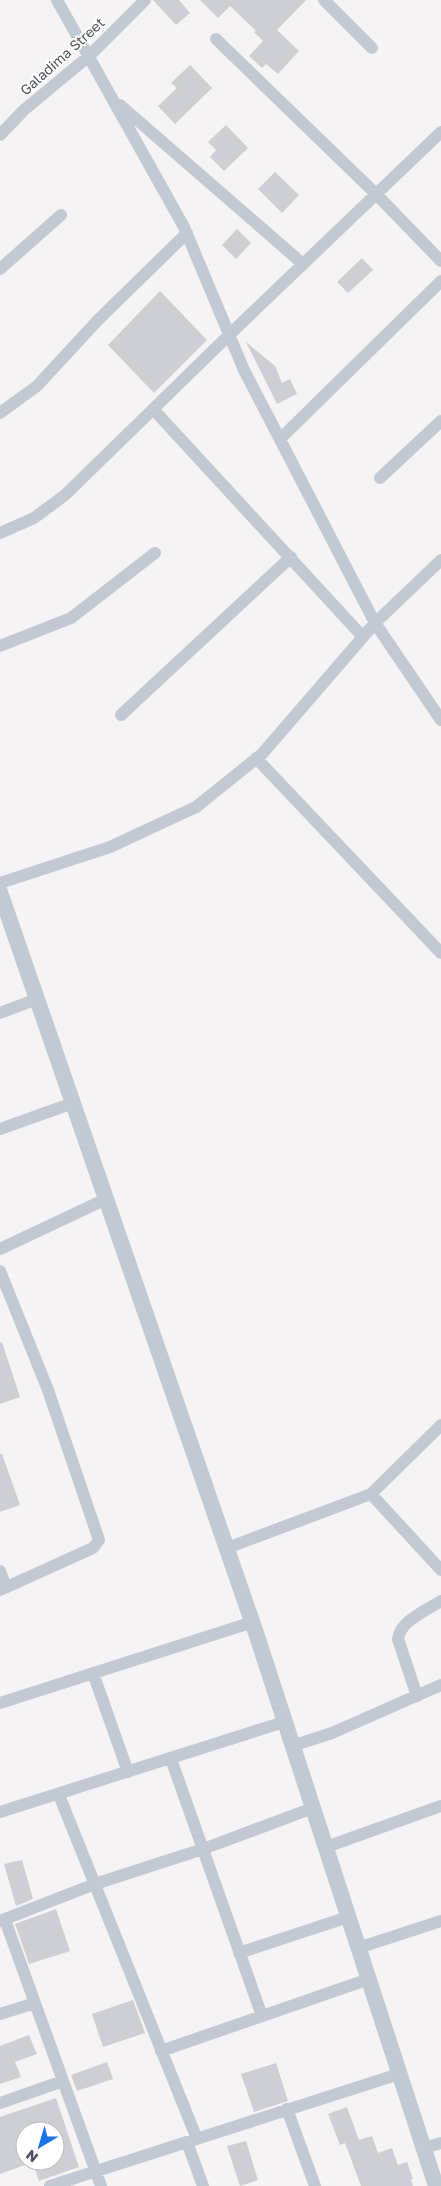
<svg xmlns="http://www.w3.org/2000/svg" width="441" height="2186" font-family="'Golos Text',sans-serif">
<rect width="100%" height="100%" fill="#f5f3f3"/>
<path fill="#cdcfd5" d="M153,0H179L190,13L176,25Z
M200,0H306L277,30L299,51L278,74L266,64L262,68L249,56L263,41L254,32L256,31L230,6L218,18Z
M190,65L212,88L175,124L158,106L177,88L171,83Z
M226,125L248,148L224,171L210,157L216,150L208,142Z
M275,172L299,195L282,213L258,189Z
M237,229L251,243L236,259L222,245Z
M362,258L373,270L348,293L337,282Z
M160,291L207,340L154,393L108,345Z
M246,342L275,366L282,383L290,379L297,394L277,404Z
M2,1342L20,1397L0,1404V1343Z
M0,1454H2L20,1505L0,1512Z
M22,1860L33,1899L16,1906L4,1864Z
M56,1909L70,1951L29,1964L15,1924Z
M133,2000L145,2033L103,2047L92,2014Z
M29,2035L37,2054L15,2062L21,2077L0,2084V2046Z
M107,2062L113,2079L77,2091L71,2075Z
M276,2063L288,2101L254,2112L241,2074Z
M56,2098L79,2167L39,2181L32,2161H55V2131H25V2165L0,2174V2117Z
M347,2107L359,2140L372,2136L378,2153L392,2148L398,2165L407,2162L413,2179H411L413,2186H361L345,2143L340,2145L328,2114Z
M246,2141L258,2180L240,2186L227,2146Z"/>
<g fill="none" stroke-linecap="round" stroke-linejoin="round">
<path stroke="#c1cad2" stroke-width="12" d="M57,0L184,227L244,370L375,623L441,720
M324,0L372,48
M216,39L376,194L441,261
M120,105L303,264
M0,135L24,110L89,56L145,0
M0,269L61,215
M153,409L363,637
M0,413L37,386L98,320L187,233
M280,439L441,281
M380,478L441,421
M0,533L34,518L65,495L229,335L441,132
M0,646L71,618L155,553
M121,715L291,557
M256,758L441,953
M0,883L110,847L196,807L262,754L375,623L441,560
M0,1013L37,999
M0,1129L73,1103
M0,1249L106,1199
M0,1271L48,1390L99,1540L93,1548L0,1590
M371,1494L441,1570
M227,1548L371,1494L441,1425
M0,1571L6,1587
M93,1673L128,1772
M417,1696L398,1639C400,1621 427,1610 441,1601
M0,1703L253,1622
M292,1746L332,1733L441,1685
M171,1759L262,2016
M59,1795L197,2139
M0,1812L284,1722
M326,1847L441,1806
M5,1920L101,2186
M0,1921L95,1884L203,1849L313,1808
M358,1948L441,1921
M239,1953L348,1917
M0,2014L35,2003
M161,2051L369,1979
M0,2103L63,2081
M287,2109L315,2186
M187,2142L203,2186
M423,2148L441,2143
M50,2186L399,2074"/>
<path stroke="#c1cad2" stroke-width="16" d="M0,892L257,1636L436,2186"/>
</g>
<g text-anchor="middle" dominant-baseline="central" stroke-width="4" stroke-linejoin="round" paint-order="stroke">
<g font-size="14" fill="#4a5661" stroke="#fff">
<text transform="translate(62 56) rotate(-42)">Galadima Street</text>
</g>
</g>
<g transform="translate(40 2146) rotate(218)"><circle r="24" fill="#ffffff" stroke="#b7bbc0"/>
<path d="M0-4L9 19L0 12L-9 19Z" fill="#1a73e8"/>
<text y="-8" font-size="14" font-weight="bold" text-anchor="middle" fill="#4a5661">N</text>
</g>
</svg>
